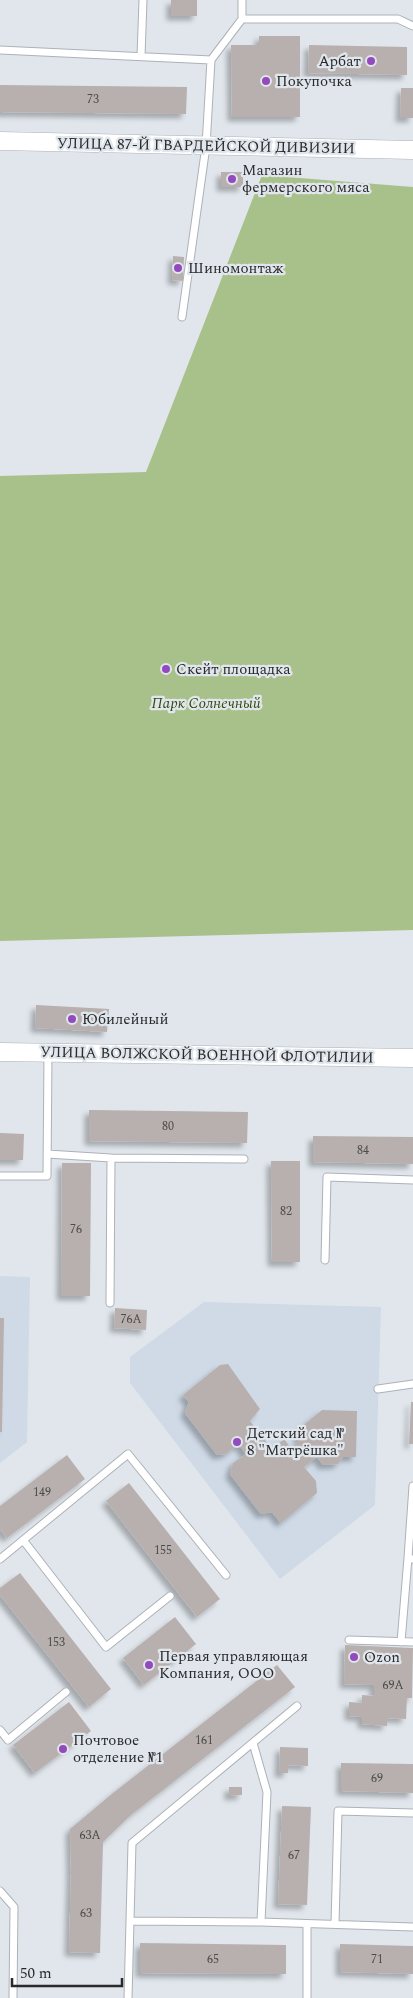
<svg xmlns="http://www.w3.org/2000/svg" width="413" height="1998" font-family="Spectral,serif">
<defs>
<filter id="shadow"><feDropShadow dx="-4.5" dy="4.5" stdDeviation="2.5" flood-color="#0004"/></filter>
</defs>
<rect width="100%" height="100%" fill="#e0e6ec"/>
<path fill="#cfdae6" d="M0,1276L30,1277L27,1442L0,1463Z
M204,1302L381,1307L375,1505L280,1579L130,1383V1357Z"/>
<path fill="#a8c18b" d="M262,175L413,187V930L0,941V476L146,472Z"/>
<path fill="#b8b0ae" filter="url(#shadow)" d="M171,0H197V16H171Z
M259,36H300V117H232L231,45H259Z
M309,45L407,47V75L308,73Z
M0,85L187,87L186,114L0,112Z
M401,88H413V118H400Z
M221,172H243V187H221Z
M173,256L184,257L183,281L172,280Z
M36,1005L109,1009L107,1032L35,1028Z
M89,1110L248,1112L247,1143L89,1141Z
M0,1133L24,1134L23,1160H0Z
M313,1136L413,1137V1164L313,1162Z
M271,1161H300V1262H272Z
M62,1163H91L90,1296H61Z
M115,1308L147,1310L146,1330L114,1328Z
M0,1318H4L2,1432H0Z
M228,1364L260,1409L250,1421L272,1449L284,1439L291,1448L301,1439L295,1432L322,1410L357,1411L356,1457H343L338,1464L323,1465L317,1457L304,1467L316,1481L317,1493L281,1523L272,1512L261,1514L230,1474L233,1463L246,1454L238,1444L226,1454L217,1455L185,1413L189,1402L183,1395L220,1365Z
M411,1402H413V1444H409Z
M67,1455L85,1479L7,1538L0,1529V1506Z
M129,1483L220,1599L197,1617L106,1501Z
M20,1573L111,1689L89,1707L0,1595V1588Z
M175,1617L196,1644L144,1685L123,1658Z
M345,1645L413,1648L412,1698H407L406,1719L387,1718V1726L362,1724V1717L349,1716V1702L362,1703V1695L374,1696V1685L344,1684Z
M277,1665L295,1687L131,1815L103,1842L100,1953L69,1952L71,1872L70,1829L113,1793Z
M69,1702L91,1731L35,1773L13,1745Z
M280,1747L308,1748V1766L288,1765V1773H279Z
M341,1763L413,1764V1793L341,1791Z
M229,1787H242V1795L229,1796Z
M282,1806L311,1807L307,1905L278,1904Z
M140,1943L286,1945V1974L140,1973Z
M340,1944L413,1946V1974L340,1972Z"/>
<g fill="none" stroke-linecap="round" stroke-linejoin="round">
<defs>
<path id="service" d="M242,19V0
M0,50L211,60L242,19H398L413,26
M141,56L143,0
M182,317L206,146L211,60
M47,1154L111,1158L244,1159
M0,1176H47L48,1053
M325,1260L327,1177L413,1180
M110,1303L111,1158
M378,1389L413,1384
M413,1486L408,1558L413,1559
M23,1540L106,1647L170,1596
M0,1559L128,1454L226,1575
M349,1640L413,1642
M401,1642L408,1558
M0,1730L8,1740L66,1692
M253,1743L267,1792L261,1922
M0,1891L14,1907L13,1998
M131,1921L261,1922L413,1927
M335,1924L338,1811L413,1813
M128,1998L132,1843L297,1706
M307,1998V1924"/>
<path id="tertiary" d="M0,141L413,150
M0,1052L413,1058"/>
</defs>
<use href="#service" stroke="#acb2b7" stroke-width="9"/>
<use href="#tertiary" stroke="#acb2b7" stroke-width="19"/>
<use href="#service" stroke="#fff" stroke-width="7"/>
<use href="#tertiary" stroke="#fff" stroke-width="18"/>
</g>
<g fill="#924abd" stroke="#e0e6ec" stroke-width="2">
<circle cx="371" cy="61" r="5"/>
<circle cx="266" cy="81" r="5"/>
<circle cx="232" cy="179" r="5"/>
<circle cx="178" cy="268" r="5"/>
<circle cx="166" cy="669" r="5"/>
<circle cx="72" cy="1019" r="5"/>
<circle cx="237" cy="1442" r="5"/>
<circle cx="354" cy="1657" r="5"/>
<circle cx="149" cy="1665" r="5"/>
<circle cx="63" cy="1749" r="5"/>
</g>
<g text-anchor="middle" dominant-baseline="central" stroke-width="4.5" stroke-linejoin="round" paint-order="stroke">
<g font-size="12" fill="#4c4c4c">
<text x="93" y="99">73</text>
<text x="168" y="1126">80</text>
<text x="363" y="1150">84</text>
<text x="286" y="1211">82</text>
<text x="76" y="1229">76</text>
<text x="131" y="1319">76А</text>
<text x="42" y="1492">149</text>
<text x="163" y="1550">155</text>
<text x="56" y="1642">153</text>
<text x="393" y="1685">69А</text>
<text x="204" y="1740">161</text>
<text x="377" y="1778">69</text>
<text x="90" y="1835">63А</text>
<text x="294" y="1855">67</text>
<text x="86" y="1913">63</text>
<text x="213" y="1959">65</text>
<text x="377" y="1959">71</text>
</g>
<g font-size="15" fill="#282a2c" stroke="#e0e6ec" text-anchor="start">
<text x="361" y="61" text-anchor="end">Арбат</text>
<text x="276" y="81">Покупочка</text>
<text x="242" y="170">Магазин<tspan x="242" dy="17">фермерского мяса</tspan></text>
<text x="188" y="268">Шиномонтаж</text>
<text x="176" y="669">Скейт площадка</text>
<text x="82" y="1019">Юбилейный</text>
<text x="247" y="1433">Детский сад №<tspan x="247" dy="17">8 "Матрёшка"</tspan></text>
<text x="159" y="1656">Первая управляющая<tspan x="159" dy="17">Компания, ООО</tspan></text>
<text x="364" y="1657">Ozon</text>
<text x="73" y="1740">Почтовое<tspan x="73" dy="17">отделение №1</tspan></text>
</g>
<g font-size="15" fill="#282a2c" stroke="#e0e6ec">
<text transform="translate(206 146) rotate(1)">УЛИЦА 87-Й ГВАРДЕЙСКОЙ ДИВИЗИИ</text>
<text transform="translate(207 1055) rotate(1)">УЛИЦА ВОЛЖСКОЙ ВОЕННОЙ ФЛОТИЛИИ</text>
</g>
<g font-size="15" font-style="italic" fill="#344a0f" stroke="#e0e6ec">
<text x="206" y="703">Парк Солнечный</text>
</g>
</g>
<path d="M12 1978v8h110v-8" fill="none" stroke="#282a2c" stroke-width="2.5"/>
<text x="20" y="1978" font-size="15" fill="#282a2c" stroke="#e0e6ec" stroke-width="4" paint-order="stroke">50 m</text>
</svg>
